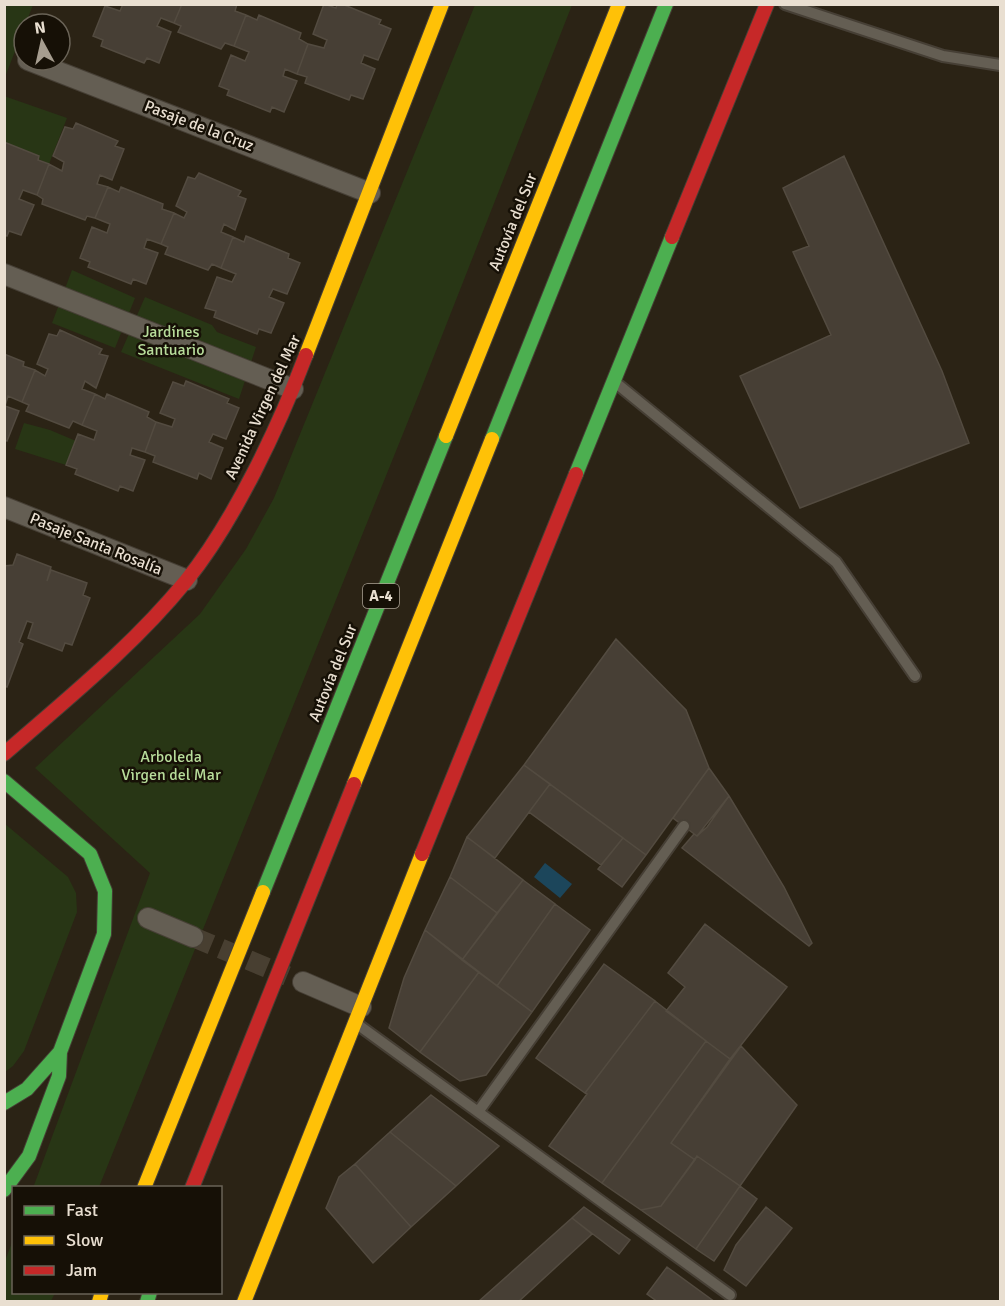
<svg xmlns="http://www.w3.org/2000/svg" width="1005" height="1306" font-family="Signika,sans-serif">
<rect width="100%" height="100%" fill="#2b2315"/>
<path fill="#283615" d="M5,4L33,5L5,77L4,5Z
M475,5H572L419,394L99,1187L33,1188L150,873L35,768L200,614L246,549L274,498Z
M4,96L67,118L49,164L5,143Z
M72,270L135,298L115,348L52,323Z
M145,297L212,325L217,332L256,347L239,399L121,352Z
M24,423L50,430L76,441L66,465L15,449Z
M4,823L68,877L76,893L77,912L24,1051L13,1066L5,1072Z
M13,1240L14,1292L55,1293L51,1301H5V1261Z"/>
<path fill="#1c465b" d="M545,863L572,884L560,898L534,877Z"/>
<path fill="#473f35" stroke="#534b40" stroke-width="1.5" d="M123,4H182L174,23L161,18L157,26L171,32L159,63L147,58L144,63L101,46L103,40L93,36L105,6L120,11Z
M182,4H237L235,11L246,15L234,46L225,43L221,49L178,32L181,26L174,23Z
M324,4L336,8L337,4H342L381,20L379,24L391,29L378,60L364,55L361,63L375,69L363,99L351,95L349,100L305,83L307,77L297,74L308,44L324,48L327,40L313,34Z
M246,15L257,20L259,15L301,33L299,39L308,44L297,74L285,69L283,76L297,81L284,112L272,107L270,112L227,95L229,90L219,86L231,55L245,61L249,52L234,46Z
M76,123L118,141L115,146L124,149L112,180L100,175L97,184L108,187L95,218L87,216L85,220L42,204L43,199L37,195L49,164L62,171L64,162L53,156L65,127L73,129Z
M4,142L39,156L38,160L49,164L37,195L23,190L19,199L34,205L21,235L9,231L7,236L4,235Z
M844,156L942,371L969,443L800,508L740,376L831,335L793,252L809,246L783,188Z
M199,173L241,191L238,196L246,199L235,230L224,224L221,232L233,237L221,268L212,264L208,270L165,254L168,247L161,244L174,213L184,218L187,212L176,206L188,177L195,179Z
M108,187L119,192L121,187L163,204L162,209L174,213L161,244L147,239L144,248L158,253L146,284L133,279L131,284L88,267L90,262L80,258L92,227L107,233L110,224L95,218Z
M246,236L289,254L288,258L300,263L287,294L273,289L269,297L284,303L271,333L259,329L257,334L214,317L216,311L205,308L217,277L232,282L236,274L221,268L233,237L244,242Z
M60,330L102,349L99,354L108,356L96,388L85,381L82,389L95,394L82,425L73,421L69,428L26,411L29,405L22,402L35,370L45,376L48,369L37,364L49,334L57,336Z
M4,354L24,362L23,366L35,370L22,402L8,396L5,406L19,411L7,441L4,440Z
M186,381L229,399L227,403L239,408L226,439L213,434L209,442L223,448L211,479L199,473L197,479L153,462L155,456L145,452L156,422L172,427L175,419L160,413L173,382L184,386Z
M95,394L105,399L107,394L149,412L147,417L156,422L145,452L132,448L130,455L145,460L133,491L120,486L118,491L75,474L77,469L66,465L78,434L94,440L97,431L82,425Z
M17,554L51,567L47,581L51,570L87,583L83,595L90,598L72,645L65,643L62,651L28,638L33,623L27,621L19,642L23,644L7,687L4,686V566L13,565Z
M616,639L686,710L709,768L646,855L524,765Z
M524,765L550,784L495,858L467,837Z
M709,768L729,796L697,836L673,818Z
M550,784L623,838L601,865L529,812Z
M729,796L784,887L812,943L809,946L682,848L694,834L697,836L707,827Z
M467,837L523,880L497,913L450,877Z
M623,838L646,855L622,887L598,869Z
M450,877L497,913L462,960L425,930Z
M523,880L555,904L497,986L462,960Z
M555,904L590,930L532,1012L497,986Z
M705,924L787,987L730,1059L666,1011L685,987L668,973Z
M425,930L479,972L420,1052L389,1028L404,978Z
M604,964L655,1001L585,1093L536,1058Z
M479,972L532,1012L486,1075L460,1081L420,1052Z
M655,1001L706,1041L602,1183L549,1146L587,1094L585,1093Z
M706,1041L730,1059L671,1143L695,1160L661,1206L641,1210L602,1183Z
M741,1046L797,1105L740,1186L697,1156L695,1160L671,1143Z
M431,1095L499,1146L456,1186L390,1132Z
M390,1132L456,1186L411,1227L355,1164Z
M697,1156L740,1186L696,1249L641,1210L661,1206Z
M355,1164L411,1227L373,1263L326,1208L339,1177Z
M740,1186L757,1199L714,1261L696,1249Z
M584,1207L630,1240L619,1254L572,1218Z
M766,1207L792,1228L746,1286L724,1270L736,1245Z
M572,1218L592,1234L518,1302H478Z
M667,1267L715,1302H658L647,1294Z"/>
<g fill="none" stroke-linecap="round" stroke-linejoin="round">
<path stroke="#483f31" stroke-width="20" stroke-dasharray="20 10" stroke-linecap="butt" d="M193,937L287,976"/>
<defs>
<path id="lane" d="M785,4L943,56L1000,65
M616,383L836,562L915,676
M357,1024L730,1295
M478,1112L684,826"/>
<path id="street" d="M28,60L370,193
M4,274L293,389
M4,507L187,580
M148,918L193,937
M303,982L361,1007"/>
<path id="fast" d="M492,439L666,4
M576,474L672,237
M4,781L90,854L105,891L104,934L60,1052L59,1076L29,1156L4,1190
M263,892L446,436
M4,1103L27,1089L60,1052
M147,1302L150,1292"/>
<path id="slow" d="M306,355L442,4
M446,436L619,4
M354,784L492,439
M144,1188L263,892
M99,1302L102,1292
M244,1302L422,854"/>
<path id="jam" d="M672,237L767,4
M4,754C67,699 133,646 186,581C234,522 279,426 306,355
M422,854L576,474
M192,1188L354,784"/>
</defs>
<use href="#lane" stroke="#463f35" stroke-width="14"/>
<use href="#street" stroke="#463f35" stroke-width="22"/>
<use href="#fast" stroke="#463f35" stroke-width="16"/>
<use href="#slow" stroke="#463f35" stroke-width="16"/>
<use href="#jam" stroke="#463f35" stroke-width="16"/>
<use href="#lane" stroke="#645e53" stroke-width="10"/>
<use href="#street" stroke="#645e53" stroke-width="20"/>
<use href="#fast" stroke="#4caf50" stroke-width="14"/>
<use href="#slow" stroke="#ffc107" stroke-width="14"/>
<use href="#jam" stroke="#c62828" stroke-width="14"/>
</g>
<g text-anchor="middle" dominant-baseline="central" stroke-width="5" stroke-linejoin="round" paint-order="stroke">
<rect fill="#161006" stroke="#aaa194" stroke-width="1.5" x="363" y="584" width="36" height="24" rx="4.5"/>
<g font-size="15" font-weight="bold" fill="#e9dfd1">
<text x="381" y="596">A-4</text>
</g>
<g font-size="16" fill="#e9dfd1" stroke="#161006">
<text transform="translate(199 126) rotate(21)">Pasaje de la Cruz</text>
<text transform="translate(513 222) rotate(-68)">Autovía del Sur</text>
<text transform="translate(263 407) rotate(-65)">Avenida Virgen del Mar</text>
<text transform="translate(96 544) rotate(22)">Pasaje Santa Rosalía</text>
<text transform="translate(333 673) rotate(-68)">Autovía del Sur</text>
</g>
<g font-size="16" fill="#b7dc9a" stroke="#161006">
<text x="171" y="332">Jardínes<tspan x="171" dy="18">Santuario</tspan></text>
<text x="171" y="757">Arboleda<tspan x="171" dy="18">Virgen del Mar</tspan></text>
</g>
</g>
<rect width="1005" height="1306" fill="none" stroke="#e9dfd1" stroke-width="12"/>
<rect x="12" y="1186" width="210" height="108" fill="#161006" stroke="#6a6357" stroke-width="1.5"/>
<rect x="24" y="1206" width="30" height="9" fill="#4caf50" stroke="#6a6357" stroke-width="1.5"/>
<text x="66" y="1216" font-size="18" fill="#e9dfd1">Fast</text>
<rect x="24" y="1236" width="30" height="9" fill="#ffc107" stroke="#6a6357" stroke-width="1.5"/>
<text x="66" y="1246" font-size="18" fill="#e9dfd1">Slow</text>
<rect x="24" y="1266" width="30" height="9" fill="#c62828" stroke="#6a6357" stroke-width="1.5"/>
<text x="66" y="1276" font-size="18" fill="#e9dfd1">Jam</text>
<g transform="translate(42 42) rotate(352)"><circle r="28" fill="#161006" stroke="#6a6357" stroke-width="1.5"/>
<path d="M0-4.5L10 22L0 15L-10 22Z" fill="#a69d8f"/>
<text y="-9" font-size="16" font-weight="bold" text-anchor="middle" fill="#e9dfd1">N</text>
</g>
</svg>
